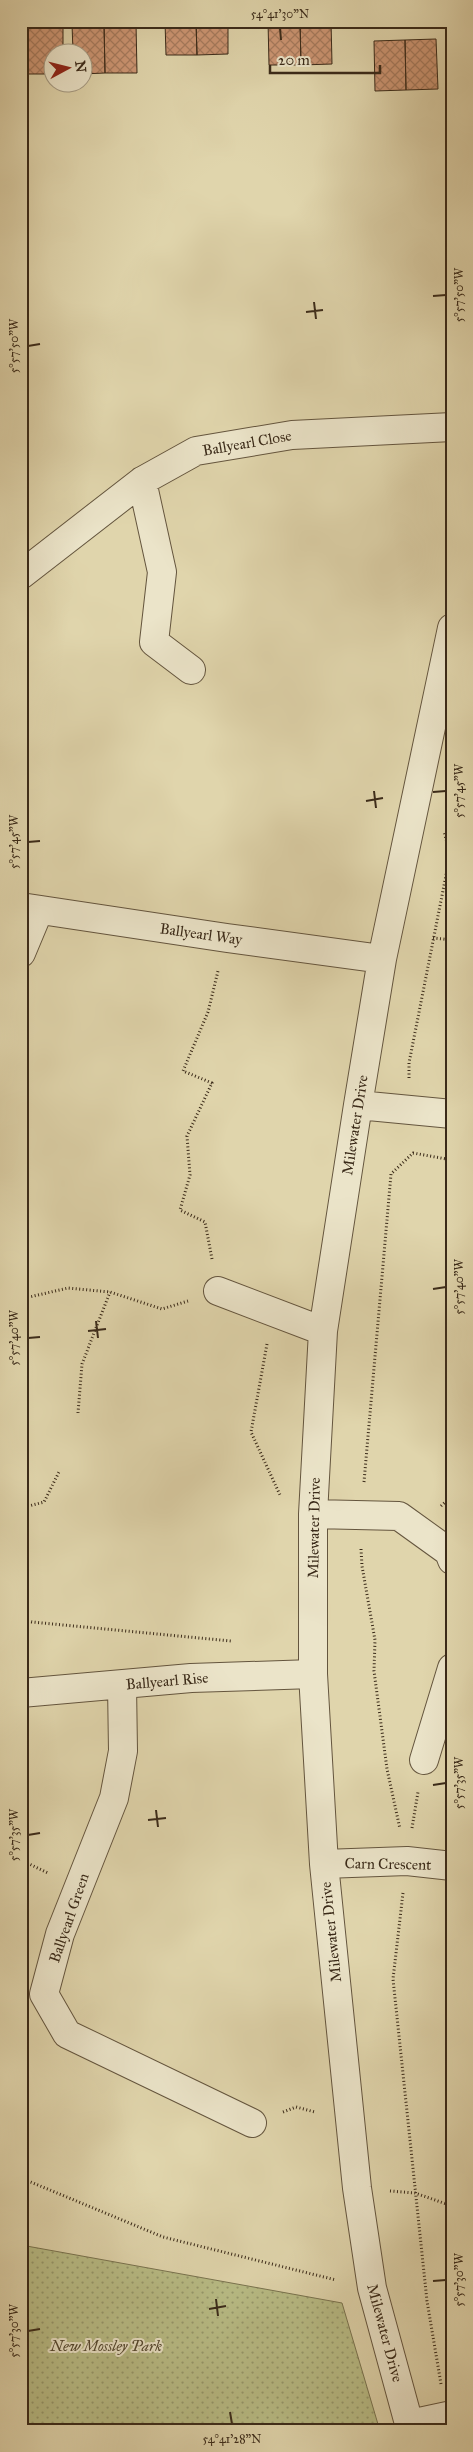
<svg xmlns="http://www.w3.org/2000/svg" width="473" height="2452" font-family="'IM FELL Great Primer',serif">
<defs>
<pattern id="grass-dots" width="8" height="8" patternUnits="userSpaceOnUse" patternTransform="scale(1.25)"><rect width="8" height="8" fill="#b8bc85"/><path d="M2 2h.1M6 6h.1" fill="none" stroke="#97996c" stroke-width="1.8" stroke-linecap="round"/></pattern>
<pattern id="building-cross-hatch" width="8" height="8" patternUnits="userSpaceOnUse" patternTransform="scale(1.25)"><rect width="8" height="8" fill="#cd9674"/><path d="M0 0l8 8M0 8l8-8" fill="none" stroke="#a77b5e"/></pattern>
</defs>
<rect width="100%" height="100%" fill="#e0d5ac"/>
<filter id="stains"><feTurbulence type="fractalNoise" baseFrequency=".004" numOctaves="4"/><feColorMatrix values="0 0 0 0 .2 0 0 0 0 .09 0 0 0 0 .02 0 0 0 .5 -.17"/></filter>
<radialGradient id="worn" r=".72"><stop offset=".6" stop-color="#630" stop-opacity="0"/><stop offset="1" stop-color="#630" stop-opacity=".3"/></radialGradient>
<path fill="url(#grass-dots)" stroke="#79734f" d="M21,2245L342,2303L380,2431H21Z"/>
<path fill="url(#building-cross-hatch)" stroke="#3a2a19" d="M165,21H196L197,55H166Z
M196,21H228V54L197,55Z
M268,21H300L301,65H269Z
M300,21H331L332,64L301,65Z
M104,23L105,73L82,74V52H73L72,24Z
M104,23H136L137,73H105Z
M63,27V52H52V74H27V28Z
M436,39L438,89L406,90L405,40Z
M405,40L406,90L375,91L374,41Z"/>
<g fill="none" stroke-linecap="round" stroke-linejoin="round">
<defs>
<path id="minor" d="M142,481L162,572L154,642L191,670
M21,575L142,481L196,451L292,435L452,427
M21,907L227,938L382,959
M21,953L39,910
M358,1105L452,1114
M218,1291L323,1331
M313,1514L399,1516L449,1552L452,1560
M122,1685L123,1751L114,1798L60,1934L44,1994L67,2034L252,2123
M21,1693L191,1678L313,1674
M424,1760L452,1668
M324,1864L407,1861L452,1866
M410,2424L452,2415
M411,2431L372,2288L357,2188L324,1864L313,1674V1514L323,1331L358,1105L382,959L452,628"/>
</defs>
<use href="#minor" stroke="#64553e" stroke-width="30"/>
<path stroke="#3a2a19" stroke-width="3" stroke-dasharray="1 2.5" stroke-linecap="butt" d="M433,938L452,940
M409,1078V1063L450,855L444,831
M212,1259L205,1222L180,1210L190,1175L187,1136L212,1083L183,1071L208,1012L218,971
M21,1299L68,1288L110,1292L162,1309L188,1301
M267,1344L251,1432L280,1495
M78,1413L82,1364L110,1292
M364,1482L391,1174L413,1153L452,1160
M441,1506L452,1496
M21,1508L44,1502L59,1472
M361,1549L362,1566L375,1640L374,1671L387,1769L400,1829
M21,1619L32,1622L231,1641
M412,1828L418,1792
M21,1860L48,1873
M403,1893L393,1979L427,2301L441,2384
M283,2112L296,2107L315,2112
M21,2178L163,2237L336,2280
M390,2191L415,2193L452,2206"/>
<use href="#minor" stroke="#ebe4c9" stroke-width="28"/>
</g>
<path fill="none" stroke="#3a2a19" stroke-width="2" d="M280,28L281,40M433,296L446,295M314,302L316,319M306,312L323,310M28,346L40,344M374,791L376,808M433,792L446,791M366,801L383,798M28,842L40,841M433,1289L446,1287M96,1321L98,1338M88,1331L106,1329M28,1338L40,1337M433,1785L446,1783M156,1810L158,1827M148,1820L166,1818M28,1835L40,1833M433,2281L446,2280M216,2299L218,2316M209,2309L226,2306M28,2331L40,2329M230,2412L232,2424"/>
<g text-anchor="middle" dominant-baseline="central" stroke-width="4" stroke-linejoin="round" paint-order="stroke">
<g font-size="15" fill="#3a2a19" stroke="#ebe4c9">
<text transform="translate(247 443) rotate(-10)">Ballyearl Close</text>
<text transform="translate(201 934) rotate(8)">Ballyearl Way</text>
<text transform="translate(355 1125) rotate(-81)">Milewater Drive</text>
<text transform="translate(314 1528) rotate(-89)">Milewater Drive</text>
<text transform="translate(167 1681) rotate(-5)">Ballyearl Rise</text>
<text transform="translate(388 1864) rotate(1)">Carn Crescent</text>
<text transform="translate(69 1918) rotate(-71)">Ballyearl Green</text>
<text transform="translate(331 1932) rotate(-96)">Milewater Drive</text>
<text transform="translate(385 2333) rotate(75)">Milewater Drive</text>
</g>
<g font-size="15" font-style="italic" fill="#53472f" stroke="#ebe4c9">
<text x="106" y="2346">New Mossley Park</text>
</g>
</g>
<rect width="473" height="2452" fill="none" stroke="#e0d5ac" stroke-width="55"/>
<g transform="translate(68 68) rotate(83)"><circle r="24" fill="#ebe4c9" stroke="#a49a83"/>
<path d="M0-4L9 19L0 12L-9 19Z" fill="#8f2418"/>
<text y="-8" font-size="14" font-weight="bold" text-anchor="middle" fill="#3a2a19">N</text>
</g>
<path d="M270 65v8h110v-8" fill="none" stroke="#3a2a19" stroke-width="2.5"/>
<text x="278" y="65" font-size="15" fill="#3a2a19" stroke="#ebe4c9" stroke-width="4" paint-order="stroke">20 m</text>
<rect x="28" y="28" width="418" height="2396" fill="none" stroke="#3a2a19" stroke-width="2"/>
<g font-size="12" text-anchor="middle" fill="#3a2a19">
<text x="280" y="18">54°41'30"N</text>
<text transform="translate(459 295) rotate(-90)" y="4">5°57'50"W</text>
<text transform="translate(14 346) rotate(-90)" y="4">5°57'50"W</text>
<text transform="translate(459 791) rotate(-90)" y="4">5°57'45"W</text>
<text transform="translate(14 842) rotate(-90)" y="4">5°57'45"W</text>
<text transform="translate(459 1287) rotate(-90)" y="4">5°57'40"W</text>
<text transform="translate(14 1338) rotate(-90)" y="4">5°57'40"W</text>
<text transform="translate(459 1783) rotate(-90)" y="4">5°57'35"W</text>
<text transform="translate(14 1835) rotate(-90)" y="4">5°57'35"W</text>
<text transform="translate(459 2280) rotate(-90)" y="4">5°57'30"W</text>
<text transform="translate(14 2331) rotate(-90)" y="4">5°57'30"W</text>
<text x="232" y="2443">54°41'28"N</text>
</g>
<rect width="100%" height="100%" filter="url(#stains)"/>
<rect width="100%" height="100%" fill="url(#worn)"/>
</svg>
